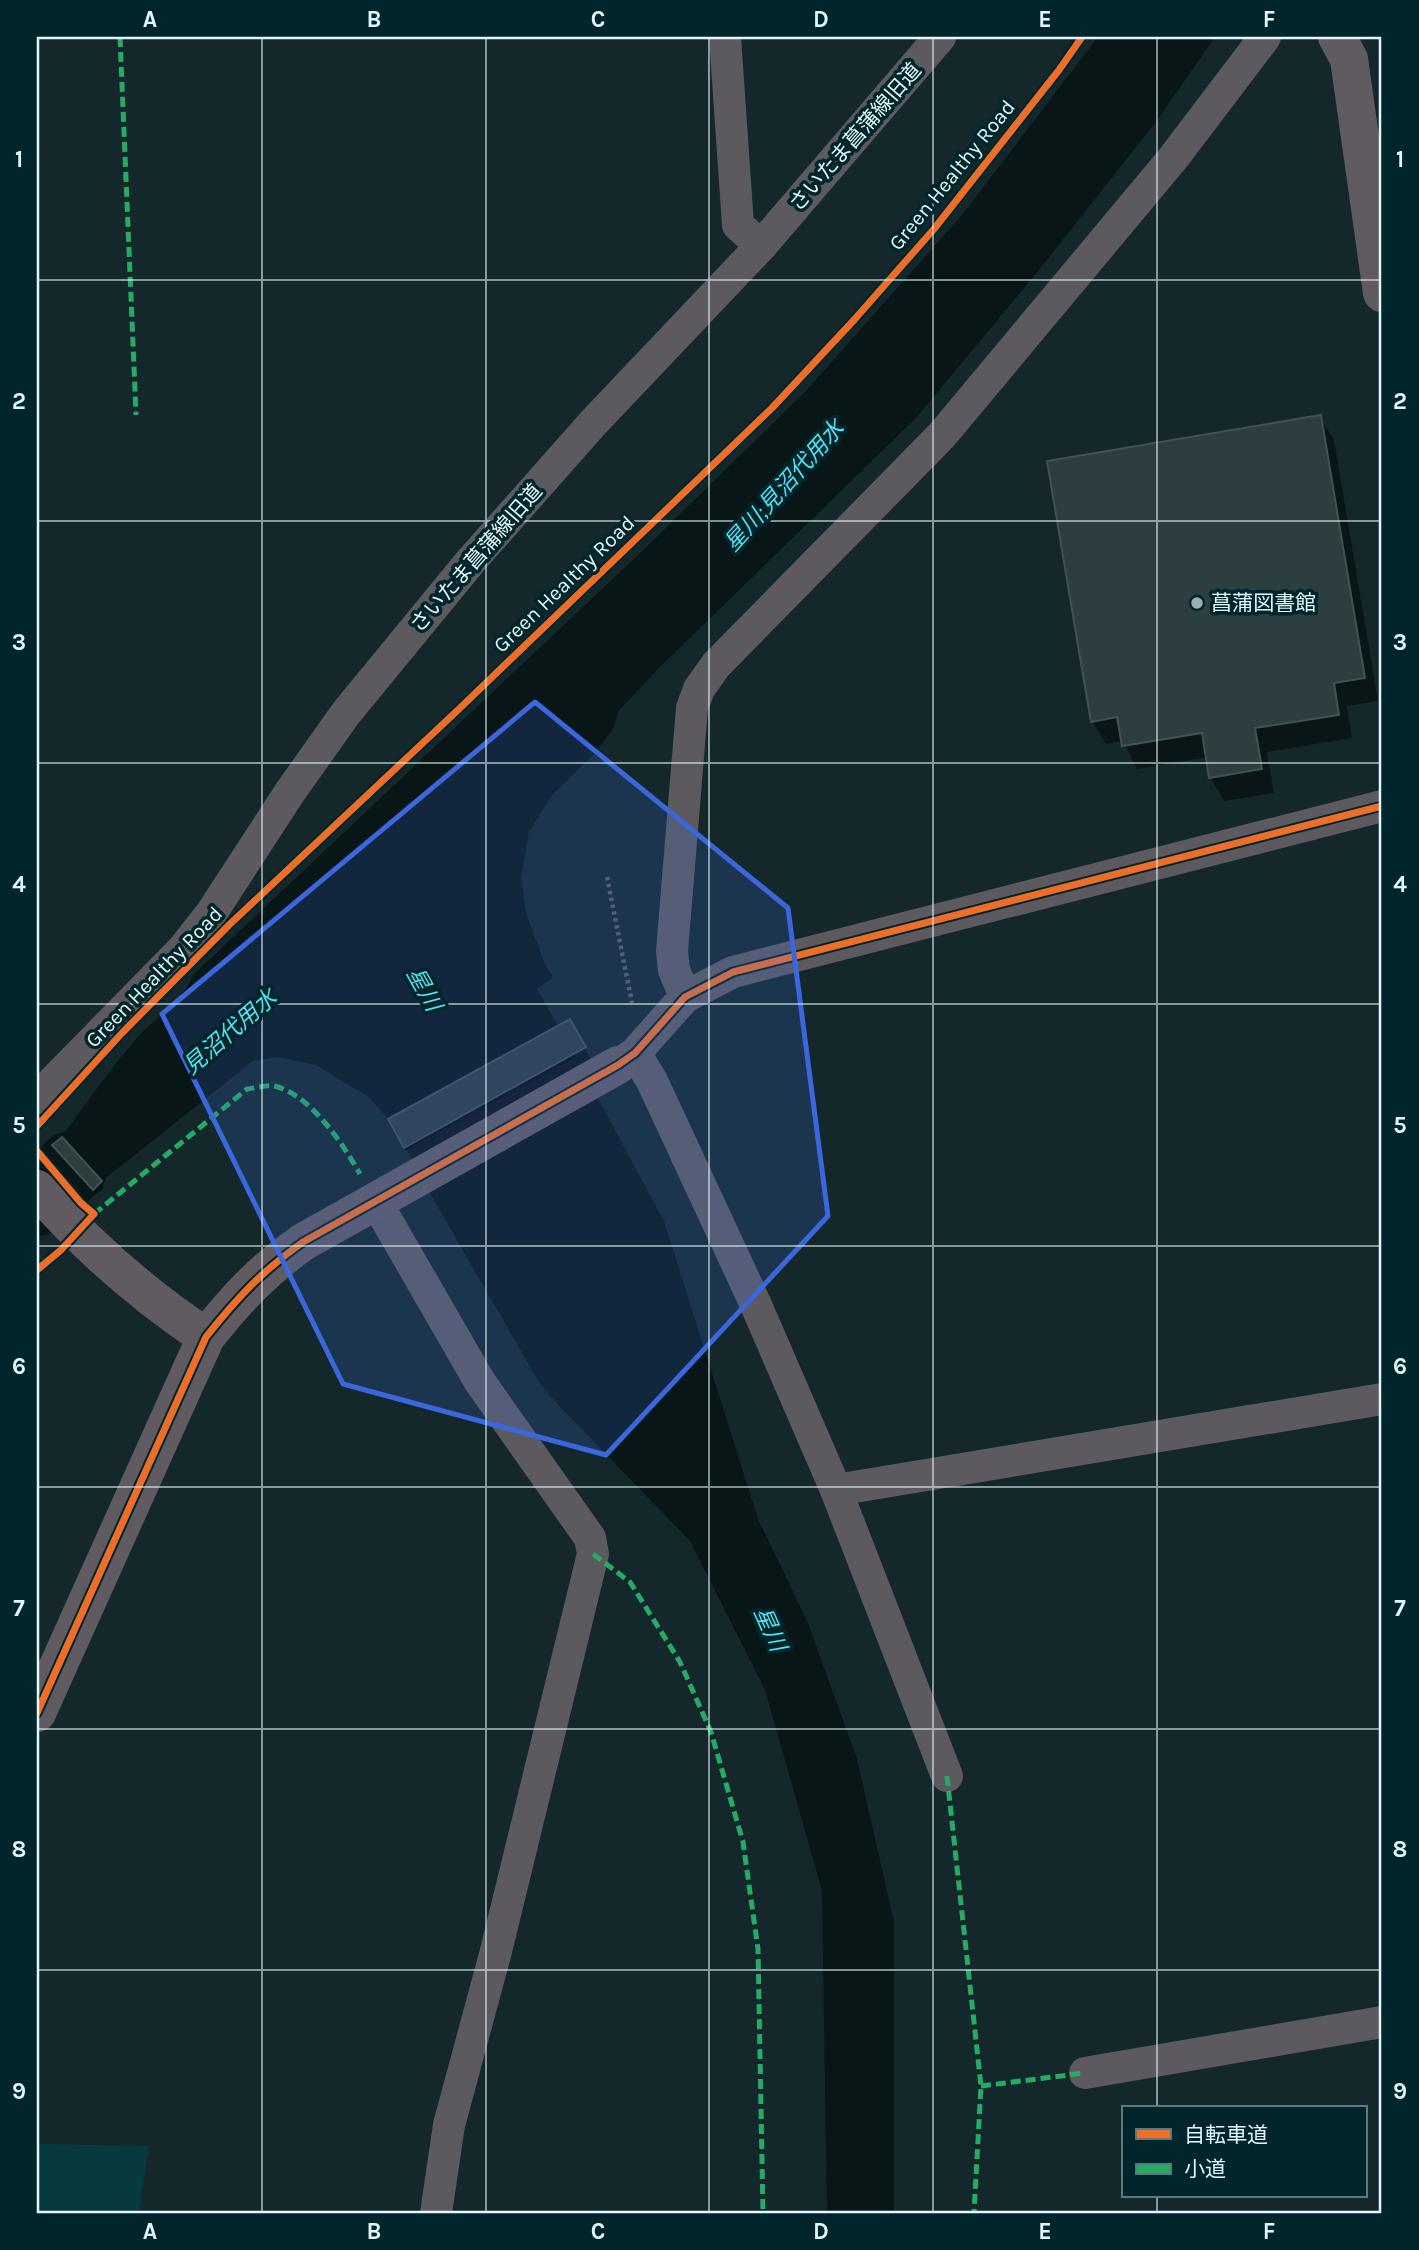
<svg xmlns="http://www.w3.org/2000/svg" width="1419" height="2250" font-family="Karla,'Noto Sans JP',sans-serif">
<rect width="100%" height="100%" fill="#14282b"/>
<path fill="#08393f" d="M37,2144L149,2146L139,2213H37Z"/>
<path fill="#081617" d="M1098,37H1215L1156,122L1034,276L916,418L660,667L619,710L613,729L595,753L552,795L529,832L521,878L526,913L545,964L553,977L537,989L558,1026L388,1119L369,1097L316,1065L278,1057L253,1061L102,1181L62,1137C86,1103 110,1069 137,1038C156,1017 183,1000 194,974L636,557L805,392L962,215Z
M574,1054L664,1221L758,1519L808,1623L857,1759L894,1922V2213H827L822,1891L765,1690L690,1541L549,1395L537,1379L404,1148Z"/>
<path fill="#14282b" d="M579,1055L601,1097L426,1192L402,1152Z"/>
<path fill="#0007" d="M1320,417L1334,440L1378,701L1347,706L1352,738L1267,752L1274,793L1224,801L1211,778L1207,757L1137,769L1123,741L1106,744L1092,721Z
M569,1021L591,1060L412,1159L390,1120Z
M61,1139L101,1182L104,1188L97,1194L58,1151Z"/>
<g fill="none" stroke-linecap="round" stroke-linejoin="round">
<path stroke="#081617" stroke-width="72" d="M37,1200L72,1167"/>
</g>
<path fill="#2d3e40" stroke="#415154" stroke-width="2" d="M1321,415L1365,678L1334,683L1339,715L1255,728L1262,769L1209,778L1202,733L1122,746L1117,717L1091,722L1047,461Z
M570,1019L586,1047L404,1148L388,1119Z
M62,1137L102,1181L93,1190L52,1145Z"/>
<g fill="none" stroke-linecap="round" stroke-linejoin="round">
<path stroke="#5a5c61" stroke-width="4.5" stroke-dasharray="3.5 3.5" stroke-linecap="butt" d="M607,877L632,1003"/>
<path stroke="#5c5a5f" stroke-width="32" d="M725,37L738,225L761,246
M685,997L674,970L672,951L692,708L699,689L716,665L942,435L1174,157L1265,37
M635,1053L652,1081L756,1305L836,1490L947,1776
M618,1065L635,1053L685,997L733,972L1382,806
M37,1098L183,949L212,912L290,792L346,713L470,562L593,423L761,246L940,37
M375,1200L480,1382L590,1538L593,1554L496,1951L449,2125L436,2213
M836,1490L1382,1399
M1085,2073L1382,2022"/>
<path stroke="#605a61" stroke-width="38" d="M1337,37L1349,59L1382,293
M37,1189C87,1246 143,1295 206,1337
M37,1713L206,1337C237,1298 262,1271 303,1242L618,1065"/>
<path stroke="#26ab63" stroke-width="5" stroke-dasharray="10 5" stroke-linecap="butt" d="M120,37L136,415
M94,1214L247,1089C256,1088 266,1085 274,1086C310,1094 343,1144 360,1174
M593,1554L630,1582L680,1662L711,1732L743,1842L758,1949L763,2213
M947,1776L981,2086L974,2213
M981,2086L1085,2073"/>
<defs>
<path id="cycleway" d="M37,1126L122,1033L230,924L459,709L772,408L854,320L934,229L1059,70L1082,37
M37,1151L81,1203L94,1214L61,1250L37,1270
M37,1713L206,1337C237,1298 262,1271 303,1242L618,1065L635,1053L685,997L733,972L1382,806"/>
</defs>
<use href="#cycleway" stroke="#00262b" stroke-width="11"/>
<use href="#cycleway" stroke="#ee6e29" stroke-width="7"/>
</g>
<path fill="#3b67dd" fill-opacity="0.2" stroke="#3b67dd" stroke-width="5" stroke-linejoin="round" d="M535,702L788,908L828,1216L606,1455L343,1384L162,1014Z"/>
<path fill="none" stroke="#e3f7fa" stroke-width="2" stroke-opacity="0.55" d="M262,37V2213M486,37V2213M709,37V2213M933,37V2213M1157,37V2108M37,280H1382M37,521H1382M37,763H1382M37,1004H1382M37,1246H1382M37,1487H1382M37,1729H1382M37,1970H1382M1157,2196V2213"/>
<circle fill="#9bafb2" stroke="#00262b" stroke-width="2.5" cx="1197" cy="603" r="7"/>
<g text-anchor="middle" dominant-baseline="central" stroke-width="7" stroke-linejoin="round" paint-order="stroke">
<g font-size="21" fill="#e3f7fa" stroke="#00262b">
<text transform="translate(855 137) rotate(-49)">さいたま菖蒲線旧道</text>
<text transform="translate(952 175) rotate(-51)">Green Healthy Road</text>
<text transform="translate(476 558) rotate(-49)">さいたま菖蒲線旧道</text>
<text transform="translate(564 584) rotate(-44)">Green Healthy Road</text>
<text transform="translate(154 977) rotate(-46)">Green Healthy Road</text>
</g>
<g font-size="21" fill="#e3f7fa" stroke="#00262b" text-anchor="start">
<text x="1211" y="603">菖蒲図書館</text>
</g>
<g font-size="23" font-style="italic" fill="#50e1f3" stroke="#00262b">
<text transform="translate(784 486) rotate(-48)">星川;見沼代用水</text>
<text transform="translate(424 989) rotate(61)">星川</text>
<text transform="translate(230 1032) rotate(-41)">見沼代用水</text>
<text transform="translate(770 1629) rotate(66)">星川</text>
</g>
</g>
<rect width="1419" height="2250" fill="none" stroke="#00262b" stroke-width="77"/>
<rect x="1122" y="2106" width="245" height="91" fill="#00262b" stroke="#5b7a7e" stroke-width="2"/>
<rect x="1136" y="2129" width="35" height="10" fill="#ee6e29" stroke="#5b7a7e" stroke-width="2"/>
<text x="1184" y="2142" font-size="21" fill="#e3f7fa">自転車道</text>
<rect x="1136" y="2164" width="35" height="10" fill="#26ab63" stroke="#5b7a7e" stroke-width="2"/>
<text x="1184" y="2176" font-size="21" fill="#e3f7fa">小道</text>
<rect x="38" y="38" width="1342" height="2174" fill="none" stroke="#e3f7fa" stroke-width="2.5"/>
<g font-size="23" text-anchor="middle" font-weight="bold" fill="#e3f7fa">
<text x="150" y="27">A</text>
<text x="374" y="27">B</text>
<text x="598" y="27">C</text>
<text x="821" y="27">D</text>
<text x="1045" y="27">E</text>
<text x="1269" y="27">F</text>
<text x="19" y="167">1</text>
<text x="1400" y="167">1</text>
<text x="19" y="409">2</text>
<text x="1400" y="409">2</text>
<text x="19" y="650">3</text>
<text x="1400" y="650">3</text>
<text x="19" y="892">4</text>
<text x="1400" y="892">4</text>
<text x="19" y="1133">5</text>
<text x="1400" y="1133">5</text>
<text x="19" y="1374">6</text>
<text x="1400" y="1374">6</text>
<text x="19" y="1616">7</text>
<text x="1400" y="1616">7</text>
<text x="19" y="1857">8</text>
<text x="1400" y="1857">8</text>
<text x="19" y="2099">9</text>
<text x="1400" y="2099">9</text>
<text x="150" y="2239">A</text>
<text x="374" y="2239">B</text>
<text x="598" y="2239">C</text>
<text x="821" y="2239">D</text>
<text x="1045" y="2239">E</text>
<text x="1269" y="2239">F</text>
</g>
</svg>
